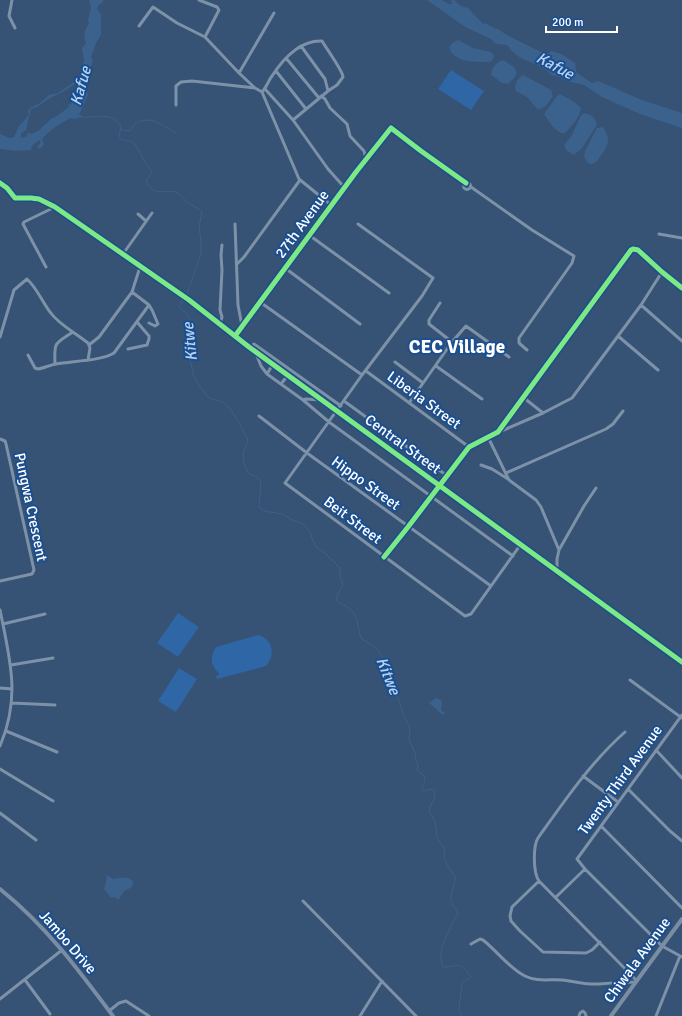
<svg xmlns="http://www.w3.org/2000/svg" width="682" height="1016" font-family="Signika,sans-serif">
<rect width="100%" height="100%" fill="#365274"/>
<path fill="#2f66a5" d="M451,70L484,91L471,110L438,89Z
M178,613L199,627L178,657L157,643Z
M258,635C273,639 276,655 266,666L217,679L216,676L220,674C211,667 209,657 216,647Z
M179,668L197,679L176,712L158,701Z"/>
<path fill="#3b618d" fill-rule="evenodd" d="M89,0H103V2L98,6L97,9L101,14V35L97,41L91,57L93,61L84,82L88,95L79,115L83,116L82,117L74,119L71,118C60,123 50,130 42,139L44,144L41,148H38V146L41,142L39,140L32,146L31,150L17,151L0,149V134L10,138L14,137L19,126L29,115L28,111L30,108L40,103L49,95L58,93L77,80L81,73L84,60L82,48L86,43C83,35 84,30 89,24L88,19L91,7ZM76,83H79L77,96L72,100V103L68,105L69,107L54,118H52L38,131L31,134L28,132L27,136L21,138V134L26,130L31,109L37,107L50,98L61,93Z
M427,0C432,0 439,0 442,0C446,2 447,4 452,4L451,0H454L461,6L468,8L483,24L485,23L496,29H498C513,40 531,46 547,55L551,51L562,54L576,64L575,66L577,73L592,83L598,81L642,100L682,113V128L640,114L602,97L584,85L564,80L563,78L551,75C545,66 531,63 521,58C515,55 511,50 507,45L496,44L491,39L465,27Z
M458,40L473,48L491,52L494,56L492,61L489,62C476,62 453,63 449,47L452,43Z
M503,60L514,67L517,73L514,78L508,84L502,83L491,75C492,67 495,63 503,60Z
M523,75L551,90L553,96L546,106L538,110L527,97L516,91C513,85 518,78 523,75Z
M560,94L573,101L581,108C580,118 571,127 564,134C555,132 549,121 544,114L557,96Z
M584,113C592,115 595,117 597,125L582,148L574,155L566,150L564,145L572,135L580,117Z
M603,127C606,131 608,136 608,142C607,147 597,165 591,164C587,163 586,160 584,157L585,151L597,128Z
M436,698L442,701L441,710L445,713L443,715L429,703Z
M106,875L114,879C120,878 129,875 133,882C133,889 129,888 124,891L119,899H117L114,897L111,898L104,889L107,878Z"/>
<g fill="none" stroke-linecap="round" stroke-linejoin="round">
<path stroke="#3b618d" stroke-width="1" d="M82,117C93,118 117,111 121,128C116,142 123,139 133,142C139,149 142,158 147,165C149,169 151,168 152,172L146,181C155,200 165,187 178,193C183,196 185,201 189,204C194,206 198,208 202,212L199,227L201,241V254L186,296
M122,130L130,131L135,124C138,122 143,120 147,120C155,119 169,130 177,133
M184,298L179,307L187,314L190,319L187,342L193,374L197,383L209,398L222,402L229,407L237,419L248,440L243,453L244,463L248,473L258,478L261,482L259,507L264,511L283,514L290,519L303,524L310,532L313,541L316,547L325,553L340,568V576L343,585L337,595V601C340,605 346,605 350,609C358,616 358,629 361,638L376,648L382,656L385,665L386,674L400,703L404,716L410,728L409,740L415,753L416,760L418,764L417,770L424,776L425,779C425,784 420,786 424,791L430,789L434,790L435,797L430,807L429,812L435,821L437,838L445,849C442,858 447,865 452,873L454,874C458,883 450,889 451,899C451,904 456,908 458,913C451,927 435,952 443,967C460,967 459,960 471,977L462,983L459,1009L462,1016"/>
<path stroke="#7d92a8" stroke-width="3" d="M12,0L9,16L15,28
M199,0L217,7L219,10L205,37
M139,26L153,7L177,23L205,37L239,73L255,88L262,92L299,179L331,205
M301,46L325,79L328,91
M286,58L319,98
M276,71L306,109
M239,73L274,13
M265,89L293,120L328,169L344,187
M262,92C267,87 268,81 272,76C283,59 300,40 322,41C326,48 343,71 343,77L337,85L328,91L293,120
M321,96L325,99L330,108L347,124L350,136L364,151L366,159
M176,105V86L181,82L192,81L255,88
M463.5 186a3.5 3.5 0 1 1 7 0a3.5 3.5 0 1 1-7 0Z
M471,187L532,230L574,256L572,263L519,338V343L527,350
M138,214L146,221
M235,224L238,305L242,326
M358,224L433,278L422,296L362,375L285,483L465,616L471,614L521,544
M659,234L682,238
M309,235L389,293
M123,254L152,213
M237,264L244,257L300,180
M46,267L23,224L24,222L55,207
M285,268L360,324
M260,302L362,375
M440,303L429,320V324L452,342
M641,305L682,341
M149,323L155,326L158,324L152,310L149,305
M220,324L222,317L220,310L222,270L221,255L222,245
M235,336L356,172L391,128L421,151L466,183
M618,336L658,370
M0,337L14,290L27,279C36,287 42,301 50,312C59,325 76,333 88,343L90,348L88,360
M89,345L99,337L132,292
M249,347L254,344L341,406
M128,349L147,345L149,339V336L137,322
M255,351L261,366L267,374L303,400
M28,355L35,368L38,369C44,368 50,365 56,364C72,361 101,361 114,353L149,305L132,292L140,267
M395,362L423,383
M55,364C54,341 55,344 73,332
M436,366L482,399
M366,371L469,447
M267,374L273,364
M281,384L288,375
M524,398L543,413L572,398L641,305L662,272
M321,400L306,399L303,400L329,422L513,556
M344,401L446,475
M409,403L452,342L466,326L509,357
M259,416L307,453L491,586
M499,432L543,413
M488,437L509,480L536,500L541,507L559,550
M0,439L5,441L6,444L34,570L32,574L0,581
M481,465L492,469L508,479
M506,473L606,429L613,424L623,411
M384,557L408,527L469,447L498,432L631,250L633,249L638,250L662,272L682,288
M557,571V559L559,550L584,506L596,488
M0,610C10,660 21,697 0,746
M3,624L45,614
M11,665L53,658
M630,680L682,718
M0,688L12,689
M12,703L55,705
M682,715L577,859L585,869L662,946L682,957
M6,731L57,752
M625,732C591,762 565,800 538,838C533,846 533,873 539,881L637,981
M656,750L682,778
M0,769L53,801
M583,776L618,802
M628,789L670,831L682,841
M0,813L36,840
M601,826L682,908
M539,881L512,907L510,916L511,921L520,931L543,952L586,953L592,950L600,942
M556,897L585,869
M303,901L416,1016
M471,944L480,939L483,940C497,951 509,968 525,976C537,982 549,979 562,980C574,981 586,985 599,984C611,983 623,982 636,982
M25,980L50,1014
M0,999L62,950
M109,1011L119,1003L126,1001L149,1016
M360,1016L382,981
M579,1016L580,1013L583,1011L585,1013L586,1016
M656,1016L680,956"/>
<path stroke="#798da4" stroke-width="4" d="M0,183L7,188L15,198H31L39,199L55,207L189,300L249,347L682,662
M0,889C46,926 78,969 113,1016
M611,1016L682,919"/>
<defs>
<path id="cycleway" d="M0,183L7,188L15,198H31L39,199L55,207L189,300L249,347L682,662
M235,336L356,172L391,128L421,151L466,183
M384,557L408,527L469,447L498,432L631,250L633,249L638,250L662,272L682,288"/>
</defs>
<use href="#cycleway" stroke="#1b4f8f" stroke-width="8"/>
<use href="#cycleway" stroke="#7ce984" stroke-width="5"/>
</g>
<g text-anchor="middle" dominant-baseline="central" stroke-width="4" stroke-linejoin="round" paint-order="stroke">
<g font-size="15" fill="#fff" stroke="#1b4f8f">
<text transform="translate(302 224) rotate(-54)">27th Avenue</text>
<text transform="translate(424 400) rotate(36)">Liberia Street</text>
<text transform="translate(403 444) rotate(36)">Central Street</text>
<text transform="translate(366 483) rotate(36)">Hippo Street</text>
<text transform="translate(31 507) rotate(78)">Pungwa Crescent</text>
<text transform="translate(353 520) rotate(37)">Beit Street</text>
<text transform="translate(620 780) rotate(-54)">Twenty Third Avenue</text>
<text transform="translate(68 942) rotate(49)">Jambo Drive</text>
<text transform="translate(637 960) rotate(-54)">Chiwala Avenue</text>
</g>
<g font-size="16" font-style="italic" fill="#b5d3f5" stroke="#1b4f8f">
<text transform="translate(555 66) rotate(28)">Kafue</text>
<text transform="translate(81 86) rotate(-74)">Kafue</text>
<text transform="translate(190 342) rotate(-96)">Kitwe</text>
<text transform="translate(388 676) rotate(68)">Kitwe</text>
</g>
<g font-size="19" font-weight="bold" fill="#fff" stroke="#1b4f8f">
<text x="457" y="347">CEC Village</text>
</g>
</g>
<path d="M546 26v6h71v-6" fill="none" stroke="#ffffff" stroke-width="2"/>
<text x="552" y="26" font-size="12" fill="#ffffff" stroke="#1b4f8f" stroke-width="3" paint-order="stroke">200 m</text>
</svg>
